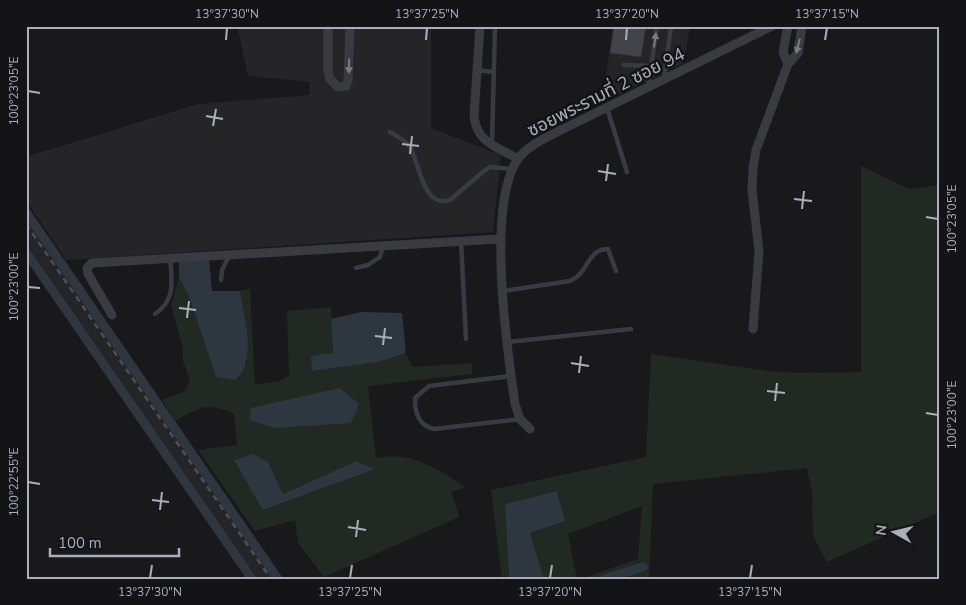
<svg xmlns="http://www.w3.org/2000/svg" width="966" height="605" font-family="'Nunito Sans','Noto Sans Thai',sans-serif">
<rect width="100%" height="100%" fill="#19191b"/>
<path fill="#252528" d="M237,26H431V128L501,155L493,232L66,260L26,200V157L198,104L309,95L310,82L248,76Z
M613,26H690L684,63L602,103Z
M26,218L158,410L277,579H257L26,244Z"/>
<path fill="#202a22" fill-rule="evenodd" d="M861,166L909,189L940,185V512L827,562L813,536L812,493L807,468L653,484L649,579H580L638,559L642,506L568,534L577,579H544L530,533L565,521L557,491L505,504L509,579H502L491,490L646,457L651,354L767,371L804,373L861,372Z
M179,278L188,294L216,377L247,364V332L240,291L250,289L255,385L280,381L289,375L287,311L331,307L333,353L313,371L378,362L406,353L413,367L472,363V374L368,386L376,458C414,451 435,468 466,487L452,492L459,517L324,577L298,543L295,520L255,531L198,450L237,445L234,414C208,401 198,408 175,421L162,400L185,391L190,381L183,361V348L171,305ZM356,461L375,469L263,510L268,462L283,494Z"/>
<path fill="#2e3740" d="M209,260L212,291H240C244,316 258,363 235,380L216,377L188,294L179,278V261Z
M361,312L402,313L406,353L378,362L312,371L311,356L333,353L331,319Z
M340,388L359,404L351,423L276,428L249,420L251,408Z
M253,454L268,462L283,494L356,461L375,469L263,510L234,460Z
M557,491L565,521L530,533L544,579H509L505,504Z"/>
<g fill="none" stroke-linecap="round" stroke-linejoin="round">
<path stroke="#2e3740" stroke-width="9" d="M26,212L278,579
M26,252L252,579
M604,579L643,567"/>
</g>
<path fill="#434448" stroke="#333337" d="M614,26H646L641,57L610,53Z"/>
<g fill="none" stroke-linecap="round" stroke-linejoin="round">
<path stroke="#3a3b40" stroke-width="4.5" d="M624,65L651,66
M476,70L493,72
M664,79L671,26
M648,87L657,26
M607,108L627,172
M390,132C397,136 404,139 409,146C420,160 421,209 450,200L484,171L490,167L513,169
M492,144L495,26
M461,241L466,339
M356,268L368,265L380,257L383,246
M221,280L222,270L229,256
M503,291L570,281C589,273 587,249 608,249L616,271
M155,314C176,300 172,281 170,258
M508,342L631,329
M511,376L429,386L415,398C415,413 418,425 434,429L520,419"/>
<path stroke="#3a3b40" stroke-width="9" d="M328,26V72L330,79L338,87L346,86L348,81L350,26
M480,26L474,116C477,143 496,146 518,159
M788,26L783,52L788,64
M112,315L88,274L87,268L92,263L500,239
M753,329L759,251L752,190L753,168L756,150L788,64L798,53L802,26
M530,429L520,419L515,404C507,348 486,205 518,159C528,145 546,138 559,131L772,26"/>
<path stroke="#4d4e56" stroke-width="2.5" stroke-dasharray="6 5" stroke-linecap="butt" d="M26,224L271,579"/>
</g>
<defs><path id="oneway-solid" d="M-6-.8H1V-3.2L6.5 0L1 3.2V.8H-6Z" transform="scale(1.25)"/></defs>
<g fill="#787b84">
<use href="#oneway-solid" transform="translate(655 40) rotate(-82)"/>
<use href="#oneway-solid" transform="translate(798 46) rotate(104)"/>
<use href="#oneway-solid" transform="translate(349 66) rotate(92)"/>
</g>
<path fill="none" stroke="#abafbb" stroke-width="2" d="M226,40L227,28M426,40L427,28M626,40L627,28M825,40L827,28M28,91L40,93M206,116L223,119M213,126L216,109M402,144L419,146M410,154L412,136M598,171L616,174M606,181L608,164M794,199L812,201M802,209L804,191M926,217L938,219M28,287L40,288M179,308L196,310M187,318L189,301M375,336L392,338M383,345L385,328M571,363L589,366M579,373L581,356M767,391L785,393M775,401L777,383M926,413L938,415M28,482L40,484M152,500L169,502M160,510L162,492M348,527L366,530M356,537L358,520M150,578L152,565M350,578L352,565M550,578L552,565M750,578L752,565"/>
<g text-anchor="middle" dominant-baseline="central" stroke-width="5" stroke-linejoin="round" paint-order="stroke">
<g font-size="18" fill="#abafbb" stroke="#141416">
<text transform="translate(606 92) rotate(-27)">ซอยพระรามที่ 2 ซอย 94</text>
</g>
</g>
<rect width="966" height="605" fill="none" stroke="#141416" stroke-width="55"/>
<g transform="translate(894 532) rotate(278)" stroke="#141416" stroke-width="4" paint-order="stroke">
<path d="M0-4L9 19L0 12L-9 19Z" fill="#abafbb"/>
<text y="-8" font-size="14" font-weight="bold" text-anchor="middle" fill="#abafbb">N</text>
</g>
<path d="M50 548v8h129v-8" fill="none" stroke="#abafbb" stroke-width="2.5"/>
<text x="58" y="548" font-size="15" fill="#abafbb" stroke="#141416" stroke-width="4" paint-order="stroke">100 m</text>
<rect x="28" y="28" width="910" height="550" fill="none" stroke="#abafbb" stroke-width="2"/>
<g font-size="12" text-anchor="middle" fill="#abafbb">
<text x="227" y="18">13°37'30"N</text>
<text x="427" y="18">13°37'25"N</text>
<text x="627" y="18">13°37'20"N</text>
<text x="827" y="18">13°37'15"N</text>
<text transform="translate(14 91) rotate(-90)" y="4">100°23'05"E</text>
<text transform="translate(952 219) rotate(-90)" y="4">100°23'05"E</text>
<text transform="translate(14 287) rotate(-90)" y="4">100°23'00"E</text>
<text transform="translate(952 415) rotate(-90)" y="4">100°23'00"E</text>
<text transform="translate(14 482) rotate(-90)" y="4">100°22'55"E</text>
<text x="150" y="596">13°37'30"N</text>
<text x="350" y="596">13°37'25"N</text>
<text x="550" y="596">13°37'20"N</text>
<text x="750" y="596">13°37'15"N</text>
</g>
</svg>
